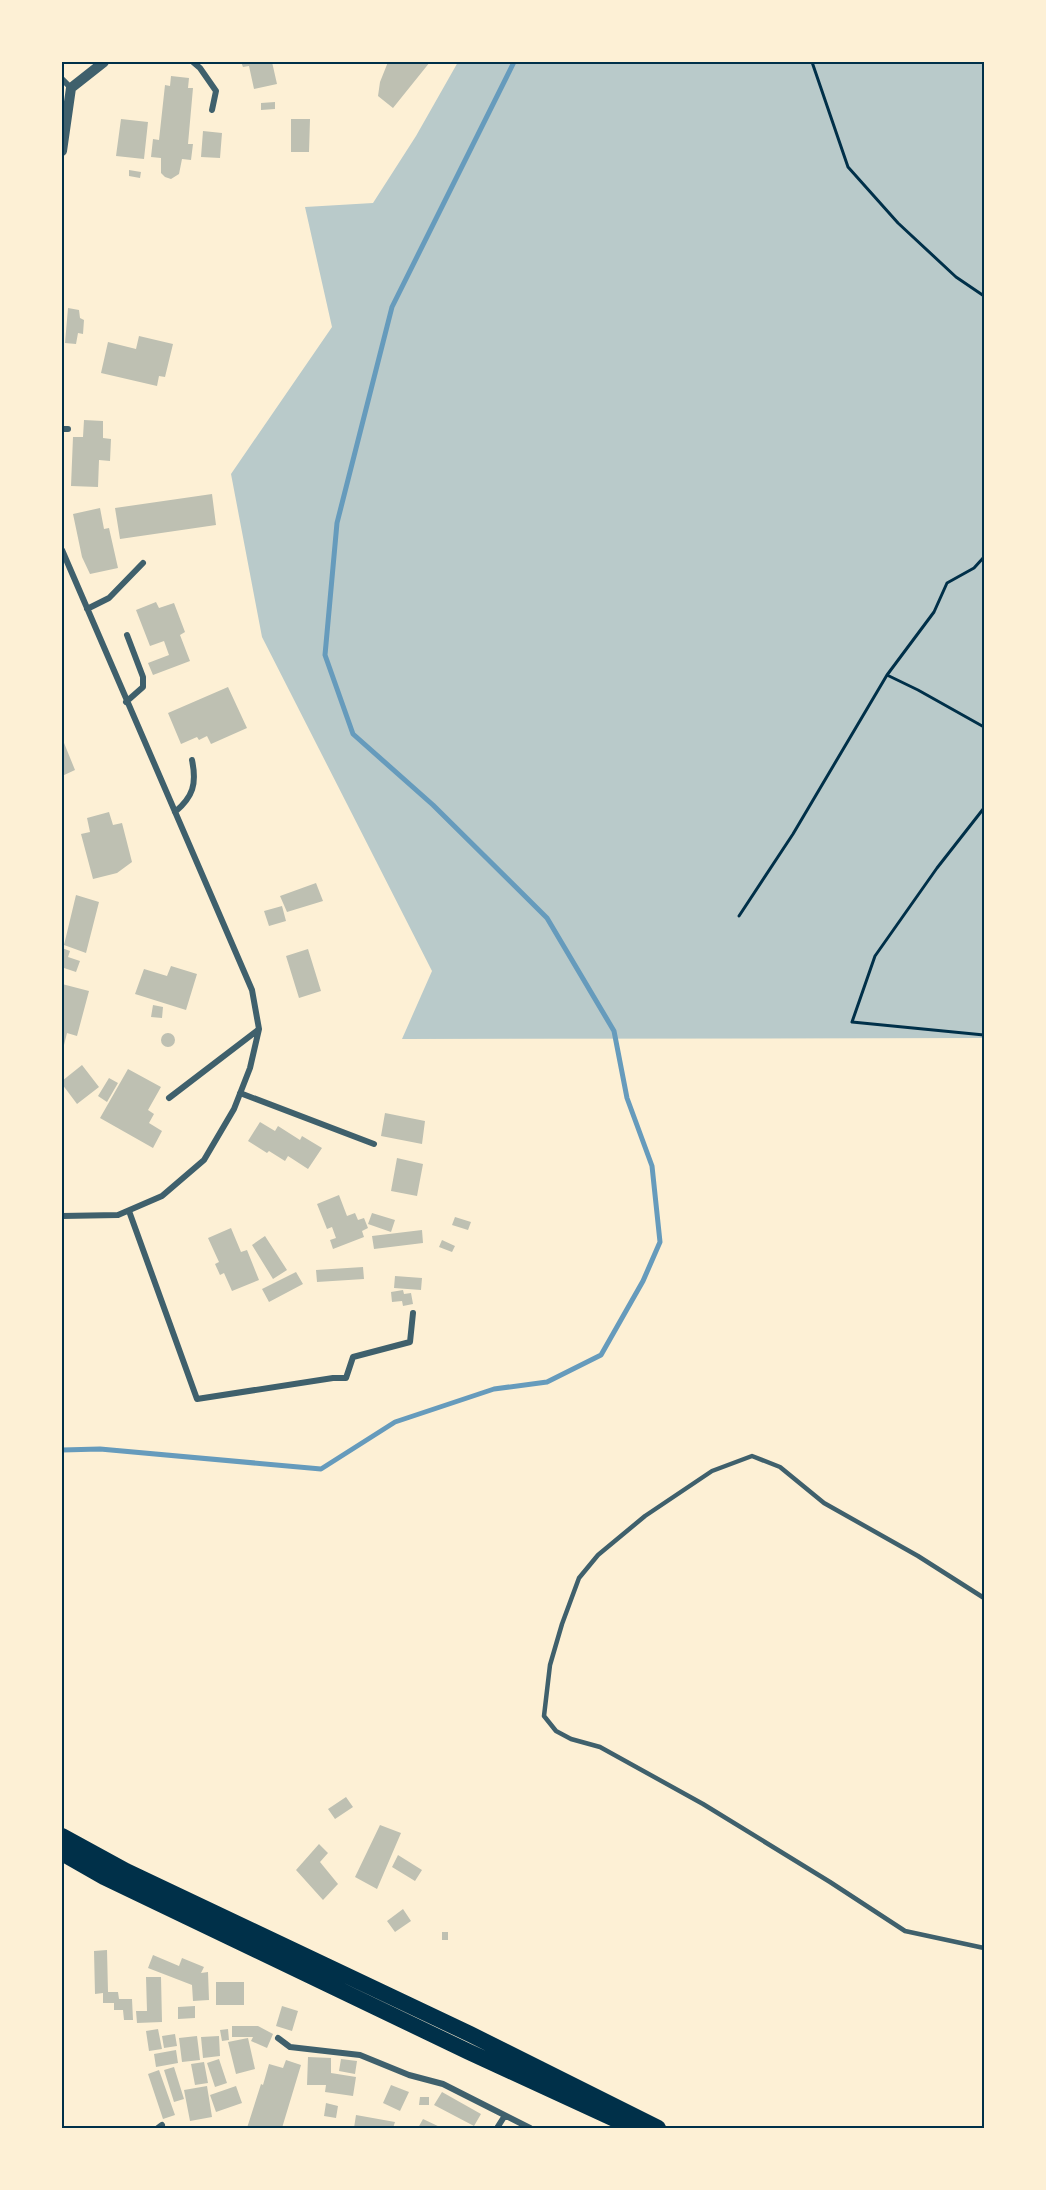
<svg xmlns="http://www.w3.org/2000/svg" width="1046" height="2190" font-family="Overpass,sans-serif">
<rect width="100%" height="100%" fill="#fdf0d5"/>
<path fill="#b9caca" d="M458,62H984V1038L402,1039L432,971L262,637L231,474L332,327L305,207L373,203L416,136Z"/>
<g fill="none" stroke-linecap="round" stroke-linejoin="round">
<path stroke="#669bbc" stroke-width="5" d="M62,1450L100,1449L321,1469L395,1422L494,1389L547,1382L601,1355L643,1281L660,1242L652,1166L627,1098L614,1031L547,918L433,805L353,734L325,655L337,523L392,307L514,62"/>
</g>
<path fill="#bec0b2" d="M241,62H272L277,84L254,89L249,66L243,67Z
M388,62H430L393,108L378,96L380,82Z
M171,76L189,78L188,88H193L188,144H193L191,160L182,159L179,174L171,179L165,177L161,173V158L151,157L153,139L159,140L165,85L170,86Z
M275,102V109L261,110V103Z
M121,119L148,122L144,159L116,156Z
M291,119H310L309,152H291Z
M203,131L222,133L220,158L201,157Z
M129,170L141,172L140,178L129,176Z
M68,308L79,310L80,318L84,320L83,334L78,333L76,344L65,343Z
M139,336L173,344L165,377L159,376L157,386L101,373L108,342L136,349Z
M84,420L103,421V438L111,439L110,461L99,460L98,487L71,486L73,437H83Z
M212,494L216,525L120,539L115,508Z
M100,508L104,529L109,528L118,568L90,574L82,557L73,514Z
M156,602L159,608L174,603L185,632L180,635L190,661L153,675L148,663L169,655L164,641L150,646L136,610Z
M228,687L247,728L211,744L207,736L199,740L197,737L181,744L168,713Z
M62,738L75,770L62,776Z
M109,812L113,825L122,823L132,862L117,873L93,879L81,834L90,832L87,818Z
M316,883L323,901L287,912L280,896Z
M76,895L99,902L86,953L64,945Z
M282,906L286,921L269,926L264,911Z
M62,948L70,951L68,957L80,961L76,972L64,968L62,975Z
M308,949L321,991L299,998L286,956Z
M171,966L197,974L186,1010L135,994L144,969L167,976Z
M62,984L89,991L77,1036L67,1033L62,1053Z
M153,1005L163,1007L162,1018L151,1017Z
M161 1040a7 7 0 1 1 14 0a7 7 0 1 1-14 0Z
M82,1065L99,1087L77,1104L62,1084V1081Z
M128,1069L161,1087L148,1110L154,1114L149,1123L162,1131L153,1148L100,1118Z
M109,1078L118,1083L107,1102L98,1096Z
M385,1113L425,1121L422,1144L381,1136Z
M260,1122L275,1131L278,1126L300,1140L302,1136L322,1148L308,1169L288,1156L285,1161L269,1151L267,1153L248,1141Z
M397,1158L423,1164L417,1196L391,1191Z
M339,1195L347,1216L355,1213L358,1220L364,1218L368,1228L362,1231L364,1237L333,1249L330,1240L336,1238L332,1227L327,1229L317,1204Z
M372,1213L395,1220L391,1232L368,1224Z
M455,1217L471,1222L468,1230L452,1225Z
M231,1228L241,1252L247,1250L259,1280L232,1291L224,1273L220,1275L215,1264L219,1262L208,1238Z
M422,1230L423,1243L374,1249L372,1236Z
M265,1236L287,1270L273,1279L252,1245Z
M442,1240L455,1246L452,1252L439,1247Z
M363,1267L364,1279L317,1282L316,1270Z
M296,1272L303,1284L269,1302L262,1289Z
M395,1276L422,1278L421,1290L394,1288Z
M403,1290L404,1294L411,1293L413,1304L403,1306L402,1301L392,1302L391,1292Z
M346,1797L353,1807L335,1819L328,1809Z
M380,1825L401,1833L377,1889L355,1877Z
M319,1844L328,1853L320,1862L338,1884L323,1900L296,1870Z
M398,1855L422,1870L415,1881L392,1867Z
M403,1909L411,1921L395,1932L387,1921Z
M442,1932H448V1940H442Z
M107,1950L108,1992H118L119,1999H132L133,2020H124L123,2010H114V2003H103V1993L95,1994L94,1951Z
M153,1955L179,1966L182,1958L204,1967L201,1973L208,1972L209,2000L193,2001L192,1985L148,1968Z
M146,1977H161L162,2022L137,2023L136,2011H147Z
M216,1982H244V2005H216Z
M195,2006V2018L178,2019V2007Z
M282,2006L298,2011L292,2031L276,2026Z
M232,2026H258L273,2034L267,2048L251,2041L253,2037H232Z
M158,2029L162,2049L149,2051L146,2031Z
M228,2029L229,2040L222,2041L220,2030Z
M175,2034L177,2046L164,2048L162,2036Z
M197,2036L200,2060L182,2062L179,2038Z
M219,2036L220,2056L203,2058L201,2037Z
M248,2038L255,2069L236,2074L228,2042Z
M176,2050L178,2063L156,2067L154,2054Z
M308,2057L331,2058V2073L356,2077L353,2096L325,2092L326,2085H307Z
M219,2059L227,2083L215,2087L207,2063Z
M341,2059L357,2061L355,2074L339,2071Z
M286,2060L301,2065L282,2128H247L261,2084L263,2085L269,2064L283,2068Z
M204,2062L208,2083L195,2085L191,2064Z
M174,2067L184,2099L174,2102L164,2070Z
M159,2070L175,2115L163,2119L148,2074Z
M391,2085L409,2092L400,2111L383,2103Z
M207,2086L212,2117L190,2121L184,2090Z
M236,2086L242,2103L216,2112L210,2095Z
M442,2092L481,2114L474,2126L434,2105Z
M420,2097H429V2105H419Z
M326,2103L338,2106L336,2118L324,2116Z
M356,2115L395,2122L393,2128H354Z
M423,2119L442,2128H418Z"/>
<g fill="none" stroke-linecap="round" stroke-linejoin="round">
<path stroke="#003049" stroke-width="3" d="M812,62L848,167L898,223L956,277L984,296
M887,675L934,612L947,583L974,568L984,557
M984,808L937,868L875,956L852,1022L984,1035
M739,916L793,834L887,675L918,690L984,727"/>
<path stroke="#3f606c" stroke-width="4.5" d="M984,1598L918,1556L824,1503L780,1467L752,1456L712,1471L645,1516L598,1555L579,1578L562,1624L550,1665L544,1716L556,1731L571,1739L600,1747L703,1804L830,1882L905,1931L984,1948"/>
<path stroke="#3f606c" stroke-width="6" d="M193,62L200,68L216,91L212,110
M62,79L71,88
M62,429H68
M62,550L252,990L259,1029L250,1068L234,1109L204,1160L162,1196L118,1215L62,1216
M87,609L109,598L143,563
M126,702L143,687V677L127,635
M175,812C193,797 197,784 192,760
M240,1093L374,1144
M169,1098L258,1030
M129,1211L197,1399L333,1378H346L353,1357L410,1342L413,1313
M278,2038L290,2047L360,2055L409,2075L443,2084L530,2128
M158,2128L162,2125
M497,2128L504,2117"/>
<path stroke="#3f606c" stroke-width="10" d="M62,151L71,88L104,62"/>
<path stroke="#003049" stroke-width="16" d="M62,1836L126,1871L470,2034L658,2128
M62,1853L104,1877L469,2052L634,2128"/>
</g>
<rect width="1046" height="2190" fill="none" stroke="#fdf0d5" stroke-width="126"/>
<rect x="63" y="63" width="920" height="2064" fill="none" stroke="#003049" stroke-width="2"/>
</svg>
